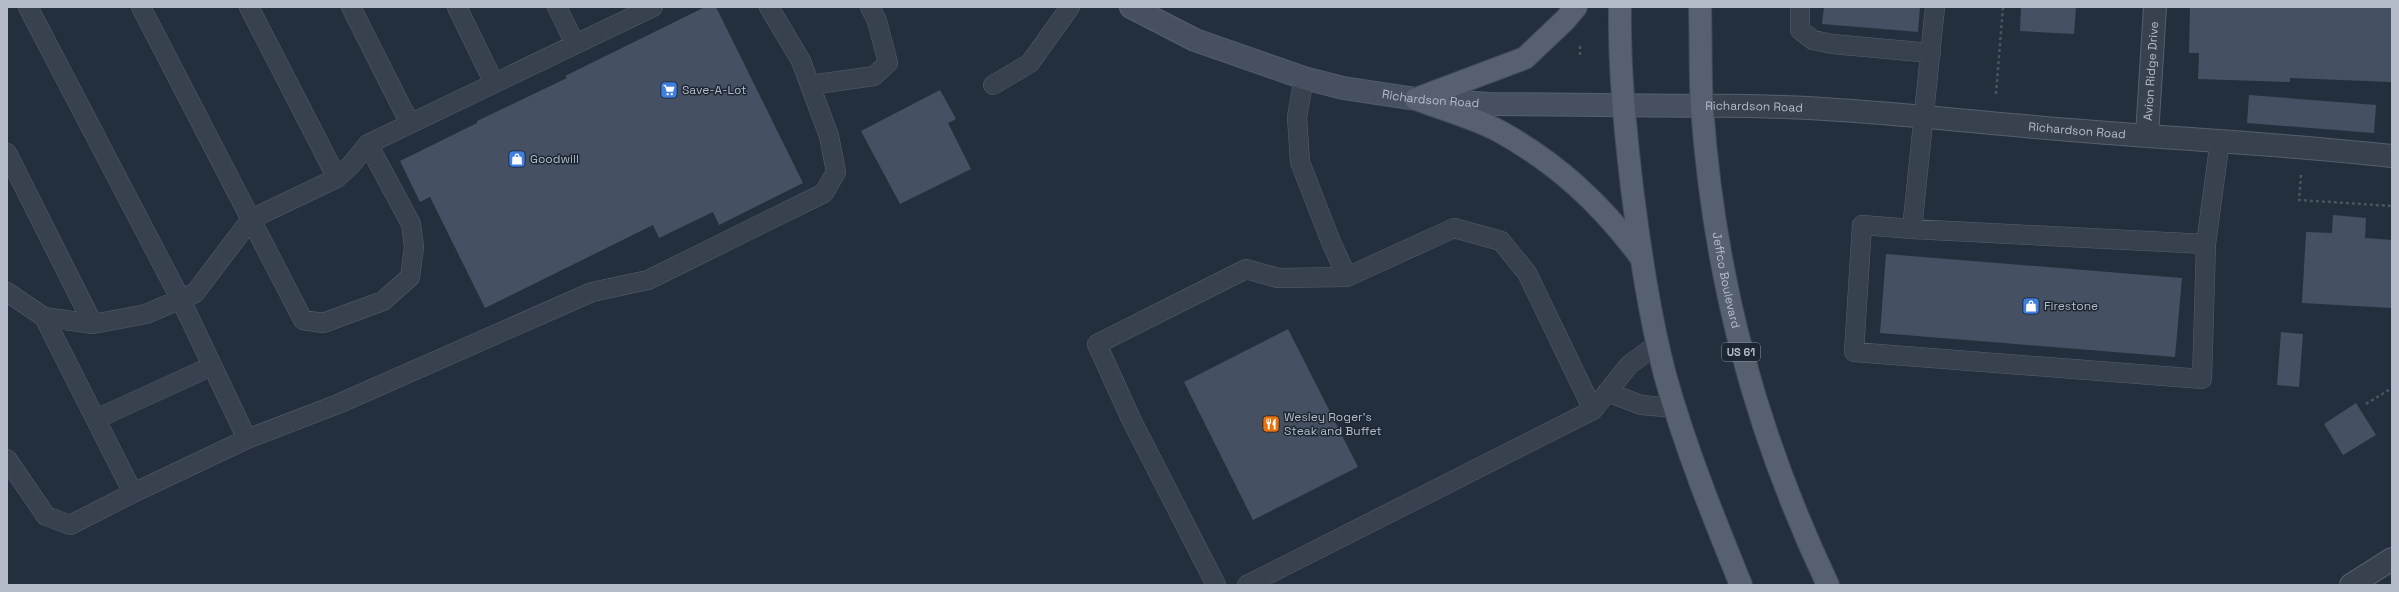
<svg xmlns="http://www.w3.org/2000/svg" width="2399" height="592" font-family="'Space Grotesk',sans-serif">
<rect width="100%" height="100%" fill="#242f3e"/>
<path fill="#455162" d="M705,7H716L803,183L719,225L713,212L659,238L653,225L485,308L430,197L420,202L400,161L477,123V121L567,78L565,76Z
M1824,7H1920L1918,32L1822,24Z
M2021,7H2076L2074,34L2020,31Z
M2190,7H2392V82L2290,78V82L2198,79L2199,53H2189Z
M940,90L956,119L948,123L971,169L900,204L861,131Z
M2249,95L2376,105L2374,133L2247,123Z
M2333,215L2366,218L2365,238L2392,240V308L2302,303L2306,232L2332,233Z
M1886,254L2182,278L2175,357L1880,333Z
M1288,329L1358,467L1253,520L1184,382Z
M2281,332L2303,334L2299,387L2277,385Z
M2356,403L2376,435L2343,455L2324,424Z"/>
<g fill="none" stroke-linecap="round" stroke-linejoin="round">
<defs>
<path id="lane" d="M28,7L181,300L247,439L133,493
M141,7L303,320L323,323L383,301L410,277L414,247L411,224L368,144
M249,7L337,178
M351,7L410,124
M457,7L494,83
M557,7L575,44
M1800,7V30L1813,40L1832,44L1931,53
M1935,7L1912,229L1862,225L1854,352L2202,379L2206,244L2220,140
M1304,78L1297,117L1300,162L1331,242L1347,277
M810,85L874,76L888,63L877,21L870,7
M993,85L1030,63L1070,7
M7,153L93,324
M1912,229L2206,244
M7,292L44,317L93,324L146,314L195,293L251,219L337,178L351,165L368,144L653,7
M1607,392L1641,405L1676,408
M96,419L212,366
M247,439L338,404L592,292L648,280L824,193L836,172L829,136L801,61L769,7
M7,459L46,516L70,525L133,493L44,317
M1216,585L1131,419L1097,344L1246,269L1278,278L1347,277L1454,228L1501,241L1527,273L1593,410
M1247,585L1593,410L1629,365L1659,343"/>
<g id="street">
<path id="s1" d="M1702,106C1825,104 1948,120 2070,130C2177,139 2285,144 2392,156"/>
<path id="s2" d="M2147,135L2155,7"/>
<path d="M2351,585L2392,559"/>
</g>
<g id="secondary">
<path id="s3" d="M1131,7L1195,40L1304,78L1343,88L1416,99L1488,104L1702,106"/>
</g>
<g id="primary">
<path d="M1620,7C1619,68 1625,127 1632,188C1640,250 1649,314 1665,375C1685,447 1713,516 1741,585"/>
<path id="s4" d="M1700,7C1701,40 1700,74 1702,107C1714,277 1755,431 1828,585"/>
<path d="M1416,99C1442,109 1475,118 1499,131C1557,163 1600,203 1640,256"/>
<path d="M1416,99L1525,58L1565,20L1576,7"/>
</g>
</defs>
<use href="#lane" stroke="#565f6c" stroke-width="20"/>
<use href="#street" stroke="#565f6c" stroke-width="24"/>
<use href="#secondary" stroke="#565f6c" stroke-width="24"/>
<use href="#primary" stroke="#414a57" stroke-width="24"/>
<path stroke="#44595c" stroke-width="2.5" stroke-dasharray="3 3" stroke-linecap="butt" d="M1580,46V55
M1996,94L2003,7
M2301,175L2299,200L2392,206
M2366,404L2392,388"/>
<use href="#lane" stroke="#38414e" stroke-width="19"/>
<use href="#street" stroke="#38414e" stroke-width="22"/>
<use href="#secondary" stroke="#465061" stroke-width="22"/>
<use href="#primary" stroke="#56606e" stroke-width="22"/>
</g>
<defs>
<symbol id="supermarket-square" viewBox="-11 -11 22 22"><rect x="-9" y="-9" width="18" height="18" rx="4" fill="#3f7fe0" stroke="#1d2633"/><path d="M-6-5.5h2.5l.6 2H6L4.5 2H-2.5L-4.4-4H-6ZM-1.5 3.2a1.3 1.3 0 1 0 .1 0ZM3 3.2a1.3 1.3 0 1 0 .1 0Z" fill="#fff"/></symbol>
<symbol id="shop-square" viewBox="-11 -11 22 22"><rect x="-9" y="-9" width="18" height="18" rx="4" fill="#3f7fe0" stroke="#1d2633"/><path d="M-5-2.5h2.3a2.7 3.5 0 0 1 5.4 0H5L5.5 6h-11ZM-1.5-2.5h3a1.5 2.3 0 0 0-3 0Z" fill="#fff"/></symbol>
<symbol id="restaurant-square" viewBox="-11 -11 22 22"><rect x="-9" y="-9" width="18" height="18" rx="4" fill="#e8710a" stroke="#1d2633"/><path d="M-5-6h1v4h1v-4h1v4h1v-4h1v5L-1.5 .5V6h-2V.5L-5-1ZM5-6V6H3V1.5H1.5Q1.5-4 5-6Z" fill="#fff"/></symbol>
</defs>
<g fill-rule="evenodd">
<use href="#supermarket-square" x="659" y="80" width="20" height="20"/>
<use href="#shop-square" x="507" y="149" width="20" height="20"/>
<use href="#shop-square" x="2021" y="296" width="20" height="20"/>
<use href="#restaurant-square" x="1261" y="414" width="20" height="20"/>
</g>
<g text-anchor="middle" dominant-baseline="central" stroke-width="3" stroke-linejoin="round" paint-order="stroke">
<rect fill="#1d2633" stroke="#878f9c" stroke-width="1" x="1722" y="343" width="38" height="18" rx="3"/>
<g font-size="11" font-weight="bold" fill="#b4bcc9">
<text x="1741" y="352">US 61</text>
</g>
<g font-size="12" fill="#b4bcc9" stroke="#1d2633">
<text stroke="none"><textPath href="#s2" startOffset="64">Avion Ridge Drive</textPath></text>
<text stroke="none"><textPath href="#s3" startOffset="316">Richardson Road</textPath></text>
<text stroke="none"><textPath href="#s1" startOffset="52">Richardson Road</textPath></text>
<text stroke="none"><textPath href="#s1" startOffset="376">Richardson Road</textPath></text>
<text stroke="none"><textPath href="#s4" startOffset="275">Jeffco Boulevard</textPath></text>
</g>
<g font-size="12" fill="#b4bcc9" stroke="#1d2633" text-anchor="start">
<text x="682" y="90">Save-A-Lot</text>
<text x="530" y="159">Goodwill</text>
<text x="2044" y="306">Firestone</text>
<text x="1284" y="417">Wesley Roger's<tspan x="1284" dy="14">Steak and Buffet</tspan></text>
</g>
</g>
<rect width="2399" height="592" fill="none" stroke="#b4bcc9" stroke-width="16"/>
</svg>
